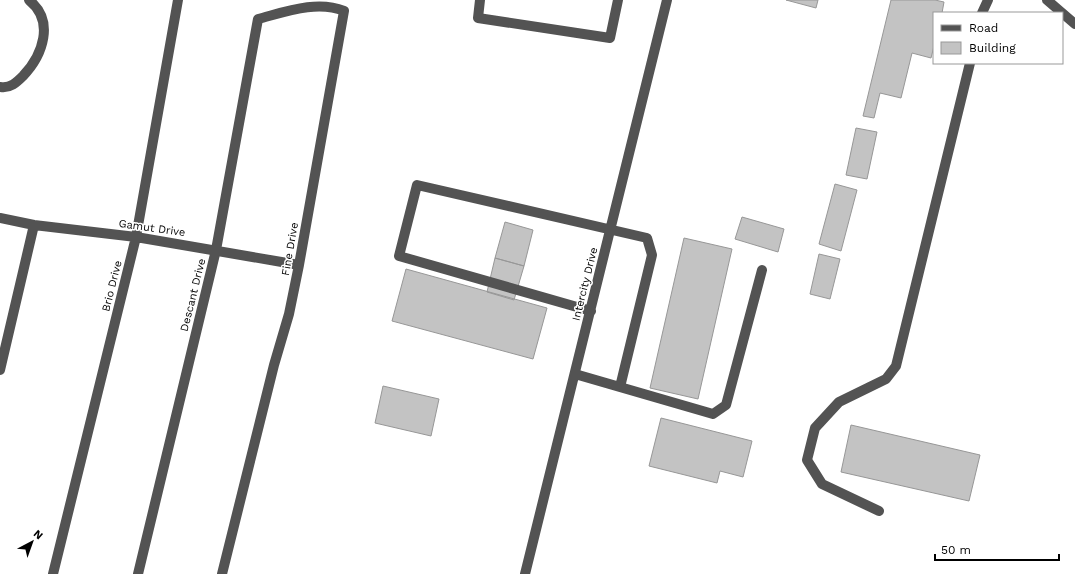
<svg xmlns="http://www.w3.org/2000/svg" width="1075" height="574" font-family="'Work Sans',sans-serif">
<rect width="100%" height="100%" fill="#fff"/>
<path fill="#c3c3c3" stroke="#979797" d="M786,0H818L816,8Z
M891,0H935L944,2L942,13H934V46L931,58L912,53L901,98L880,93L874,118L863,116Z
M856,128L877,132L867,179L846,175Z
M835,184L857,190L841,251L819,244Z
M742,217L784,229L778,252L735,239Z
M505,222L533,230L524,266L495,258Z
M684,238L732,249L698,399L650,388Z
M819,254L840,259L830,299L810,294Z
M495,258L524,266L514,300L487,292Z
M406,269L547,308L533,359L392,321Z
M383,386L439,399L431,436L375,423Z
M661,418L752,441L743,477L720,471L717,483L649,466Z
M851,425L980,455L969,501L841,472Z"/>
<g fill="none" stroke-linecap="round" stroke-linejoin="round">
<path stroke="#535353" stroke-width="10" d="M480,0L478,18L610,38L618,0
M1047,0L1075,24
M982,13L988,0
M0,87C10,89 17,82 23,76C43,55 55,21 29,0
M0,218L34,225L136,237L299,265
M591,311L399,256L417,185L647,238L652,255L620,387
M0,370L34,225
M575,374L713,414L726,405L762,270
M879,511L822,484L807,460L815,428L839,402L886,379L896,366L970,63
M53,574L136,237L178,0
M138,574L216,250L258,19C285,12 317,0 344,11L299,265L289,314L274,365L222,574
M525,574L667,0"/>
</g>
<g text-anchor="middle" dominant-baseline="central" stroke-width="3" stroke-linejoin="round" paint-order="stroke">
<g font-size="11" fill="#000" stroke="#fff">
<text transform="translate(152 228) rotate(8)">Gamut Drive</text>
<text transform="translate(290 249) rotate(-80)">Fine Drive</text>
<text transform="translate(585 284) rotate(-76)">Intercity Drive</text>
<text transform="translate(112 286) rotate(-76)">Brio Drive</text>
<text transform="translate(193 295) rotate(-76)">Descant Drive</text>
</g>
</g>
<rect x="933" y="12" width="130" height="52" fill="#ffffff" stroke="#999999"/>
<rect x="941" y="25" width="20" height="6" fill="#535353" stroke="#999999"/>
<text x="969" y="32" font-size="12" fill="#000000">Road</text>
<rect x="941" y="42" width="20" height="12" fill="#c3c3c3" stroke="#999999"/>
<text x="969" y="52" font-size="12" fill="#000000">Building</text>
<g transform="translate(32 542) rotate(41)" stroke="#ffffff" stroke-width="3" paint-order="stroke">
<path d="M0-3L7 15L0 10L-7 15Z" fill="#000000"/>
<text y="-6" font-size="11" font-weight="bold" text-anchor="middle" fill="#000000">N</text>
</g>
<path d="M935 554v6h124v-6" fill="none" stroke="#000000" stroke-width="2"/>
<text x="941" y="554" font-size="12" fill="#000000" stroke="#ffffff" stroke-width="3" paint-order="stroke">50 m</text>
</svg>
